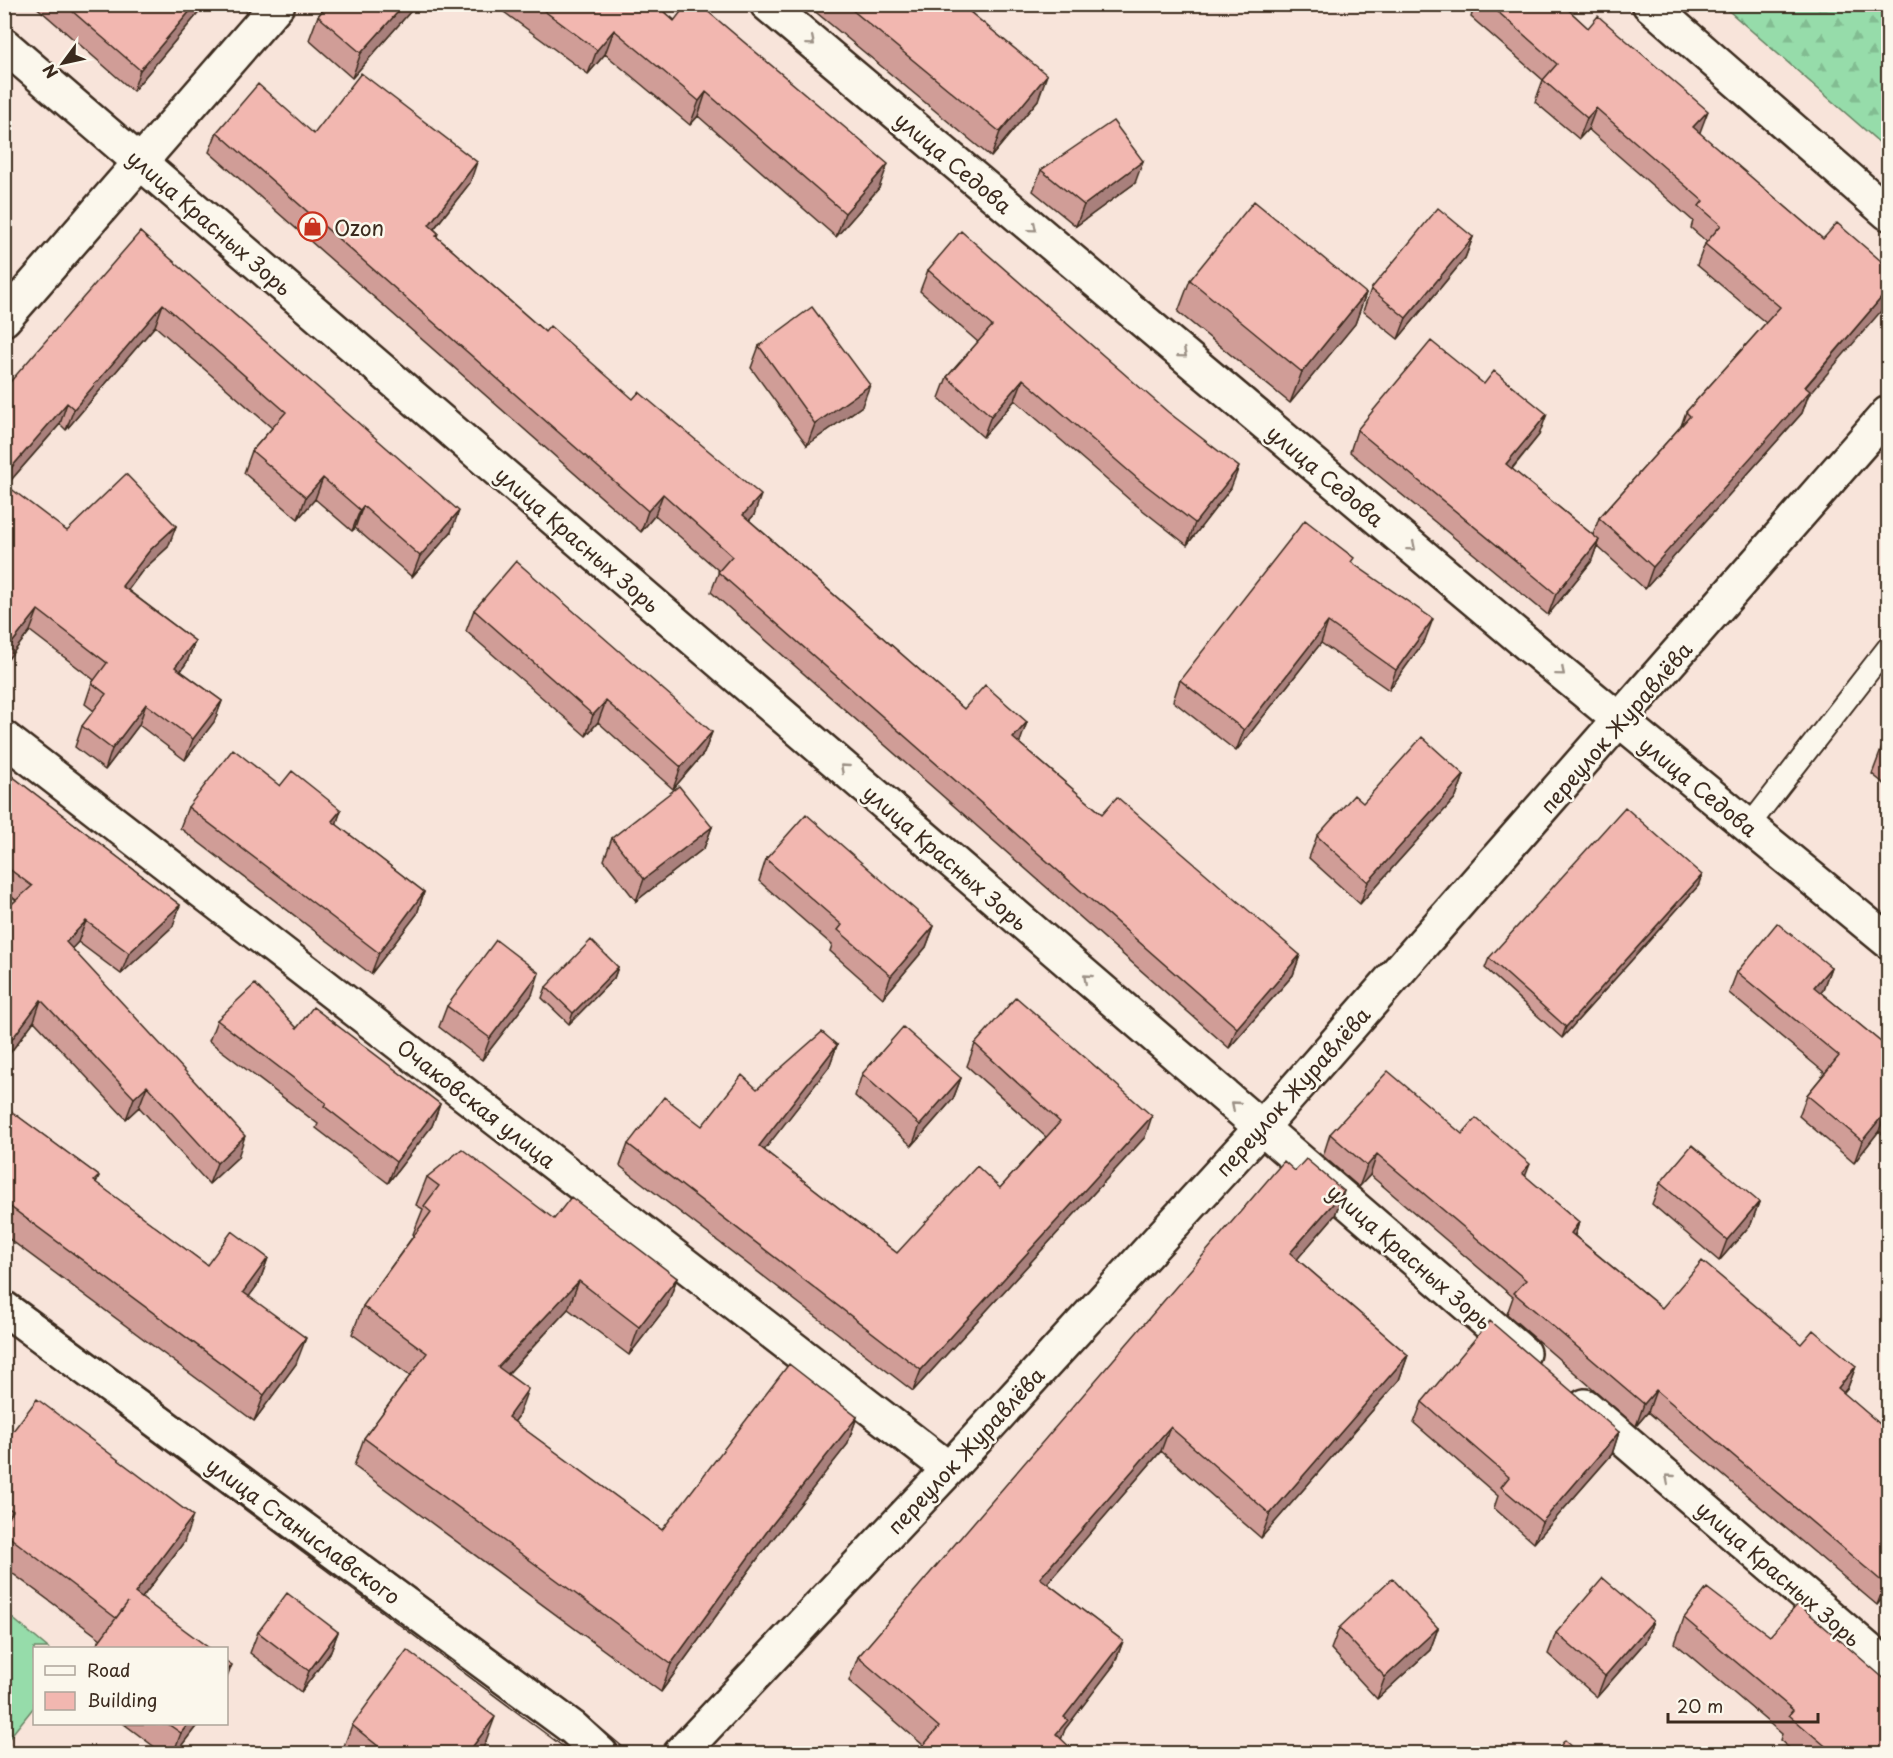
<svg xmlns="http://www.w3.org/2000/svg" width="1893" height="1758" font-family="'Playpen Sans',sans-serif">
<defs>
<pattern id="forest-firs" width="22" height="20" patternUnits="userSpaceOnUse" patternTransform="scale(1.5)"><rect width="22" height="20" fill="#96dcaa"/><path d="M5 1l3.5 6h-7zM16 11l3.5 6h-7z" fill="#82bd92"/></pattern>
</defs>
<rect width="100%" height="100%" fill="#f8e4da"/>
<filter id="ink" filterUnits="userSpaceOnUse"><feTurbulence type="fractalNoise" baseFrequency=".0167" numOctaves="2"/><feDisplacementMap in="SourceGraphic" scale="12" xChannelSelector="R" yChannelSelector="G"/><feConvolveMatrix kernelMatrix="1 2 1 2 8 2 1 2 1" color-interpolation-filters="sRGB"/></filter>
<g filter="url(#ink)">
<path fill="#96dcaa" stroke="#688364" stroke-width="1.5" d="M5,1612L48,1648H34V1707L5,1743Z"/>
<path fill="url(#forest-firs)" stroke="#688364" stroke-width="1.5" d="M1722,5H1888V150Z"/>
<g fill="none" stroke-linecap="round" stroke-linejoin="round">
<defs>
<path id="lane" d="M1748,827L1888,647"/>
<path id="street" d="M767,4L1544,658L1888,941
M1649,4L1888,213
M4,319L278,4
M4,738L949,1469
M680,1754L949,1469L1261,1128L1888,413"/>
<path id="secondary" d="M4,45L1523,1353
M4,1308L573,1728L601,1754
M1585,1406L1888,1667"/>
</defs>
<use href="#lane" stroke="#3b2a1e" stroke-width="24"/>
<use href="#street" stroke="#3b2a1e" stroke-width="38"/>
<use href="#secondary" stroke="#3b2a1e" stroke-width="38"/>
<use href="#lane" stroke="#fbf7ec" stroke-width="20"/>
<use href="#street" stroke="#fbf7ec" stroke-width="33"/>
<use href="#secondary" stroke="#fbf7ec" stroke-width="33"/>
<path stroke="#3b2a1e" stroke-width="1.5" d="M4,1287L584,1714L631,1754
M4,1330L573,1754"/>
</g>
<path fill="#d09d97" stroke="#3b2a1e" stroke-width="1.5" d="M33,4H206L133,91Z
M328,4H417L352,78L309,40L318,16Z
M493,4H655L879,188L836,237L698,116L690,125L605,54L588,74Z
M806,4H974L971,12L1038,100L991,157Z
M1462,4H1562L1700,132L1699,133L1823,239L1808,396L1802,413L1645,589L1597,546L1591,562L1548,615L1350,452L1357,430L1539,435L1512,469L1593,535L1599,518L1681,426L1686,412L1766,323L1697,265L1705,244L1707,242L1691,228L1693,221L1588,129L1579,139L1535,102L1543,80L1471,17L1472,14Z
M217,132L314,134L470,183L434,229L438,233L437,237L754,515L749,520L964,709L1027,722L1019,743L1102,814L1300,955L1293,975L1229,1048L711,592L719,571L655,515L641,532L209,152Z
M1041,170L1135,183L1076,226L1033,191Z
M140,232L451,532L412,577L355,528L352,531L315,499L298,519L244,473L252,451L272,428L155,326L66,430L60,424L4,488Z
M1473,237L1465,258L1398,339L1363,311L1371,289Z
M928,270L1231,488L1187,545L1131,501L1015,400L983,437L939,398L947,377L978,342L920,291Z
M1190,280L1366,293L1355,324L1290,403L1178,312Z
M759,346L862,406L807,445L751,368Z
M4,495L67,531L176,526L168,547L142,571L128,590L195,641L187,662L181,671L222,701L214,722L185,760L139,725L105,770L75,747L82,726L94,711L85,704L92,683L94,680L30,631L4,664Z
M1352,563L1425,640L1389,690L1321,643L1236,751L1173,701L1180,680Z
M474,610L712,732L704,753L673,789L598,722L586,736L466,631Z
M1888,732V787L1872,774L1887,734Z
M4,770L180,905L173,926L121,974L78,942L72,948L238,1157L209,1184L139,1107L126,1119L34,1021L4,1061V911L16,900L4,891Z
M1464,775L1456,797L1360,904L1309,858L1317,836L1363,803Z
M280,786L341,810L336,824L424,892L417,914L371,974L180,828L188,807Z
M712,827L704,848L636,901L604,860L612,838Z
M766,859L934,926L926,947L883,998L830,951L832,945L759,881Z
M1698,886L1562,1038L1485,968L1489,958Z
M618,967L614,978L569,1024L542,998L546,987Z
M1831,967L1823,989L1820,992L1888,1048V1139L1879,1131L1854,1163L1799,1116L1807,1095L1825,1073L1729,993L1737,972Z
M532,995L482,1060L439,1027L447,1006Z
M217,1020L297,1028L440,1104L432,1126L388,1183L316,1128L318,1124L209,1041Z
M975,1044L1145,1137L913,1391L620,1166L628,1144L702,1126L757,1089L837,1045L829,1067L764,1150L897,1253L1000,1188L1046,1137L967,1066Z
M862,1074L961,1078L953,1099L912,1146L855,1096Z
M4,1106L99,1176L96,1183L207,1265L268,1258L259,1283L249,1296L296,1364L254,1421L4,1235Z
M1330,1134H1462L1525,1176L1579,1222L1575,1236L1662,1308L1801,1344L1856,1366L1848,1387L1843,1393L1888,1431V1592L1877,1605L1648,1412L1636,1426L1507,1314L1513,1297L1370,1175L1359,1187L1323,1156Z
M1295,1171L1344,1191L1335,1215L1297,1259L1408,1355L1399,1380L1261,1538L1161,1451L1047,1583L1123,1641L1114,1665L1065,1729L1061,1739L923,1745L849,1681L858,1657Z
M427,1177L554,1219L677,1278L667,1306L629,1355L568,1309L508,1374L518,1417L514,1422L662,1530L857,1417L847,1445L761,1554L661,1692L354,1466L364,1438L410,1376L352,1334L363,1306L414,1235L413,1234L423,1209L416,1205Z
M1660,1183L1759,1202L1751,1224L1719,1261L1652,1204Z
M1422,1402L1619,1432L1612,1454L1534,1543L1494,1508L1498,1496L1414,1423Z
M4,1443L184,1542L142,1598L101,1639L4,1567Z
M1684,1618L1770,1636L1888,1754H1796L1780,1740L1782,1734L1675,1643Z
M1653,1621L1645,1642L1597,1697L1548,1654L1556,1633Z
M1339,1628H1438L1430,1650L1377,1699L1331,1649Z
M258,1632H338L330,1653L301,1692L250,1653Z
M124,1724H198L175,1754H164Z
M352,1725L481,1754H341Z"/>
<path fill="#a9807b" stroke="#3b2a1e" stroke-width="1.5" d="M196,4H206L133,91L140,70Z
M405,4H417L352,78L361,53Z
M966,4H974L972,11L955,32L964,7Z
M614,30L605,54L588,74L597,50Z
M1047,75L1038,100L991,157L1000,132Z
M706,92L698,116L690,125L699,101Z
M1596,108L1588,129L1579,139L1587,118Z
M1708,111L1700,132L1685,149L1693,127Z
M1143,161L1135,183L1076,226L1084,205Z
M477,162L470,183L421,245L429,225Z
M888,164L879,188L836,237L845,213Z
M1473,237L1465,258L1398,339L1406,318Z
M1888,290V303L1808,396L1802,413L1645,589L1653,567Z
M1366,293L1355,324L1290,403L1302,372Z
M163,304L155,326L66,430L74,409Z
M1023,379L1015,400L983,437L991,416Z
M870,385L862,406L807,445L815,424Z
M67,403L60,424L4,488V476Z
M1547,414L1539,435L1498,485L1506,464Z
M1239,467L1231,488L1187,545L1195,523Z
M323,478L315,499L298,519L306,497Z
M663,494L655,515L641,532L648,511Z
M761,495L754,515L736,535L743,515Z
M363,506L355,528L352,531L360,510Z
M459,511L451,532L412,577L420,556Z
M176,526L168,547L142,571L115,607L122,586L150,550Z
M1599,540L1591,562L1548,615L1556,594Z
M38,610L30,631L4,664V653Z
M1433,619L1425,640L1389,690L1396,670Z
M1328,622L1321,643L1236,751L1244,730Z
M195,641L187,662L168,688L175,667Z
M222,701L214,722L185,760L193,739Z
M606,701L598,722L586,736L593,715Z
M146,704L139,725L105,770L112,749Z
M1027,722L1020,742L1005,758L1013,738Z
M712,732L704,753L673,789L681,767Z
M1464,775L1456,797L1360,904L1368,882Z
M341,810L334,831L332,821Z
M712,827L704,848L636,901L644,879Z
M1702,875L1698,886L1562,1038L1566,1027Z
M424,892L417,914L371,974L379,953Z
M180,905L173,926L121,974L129,953Z
M86,921L78,942L59,963L66,942Z
M934,926L926,947L883,998L891,976Z
M1300,955L1293,975L1229,1048L1237,1028Z
M618,967L614,978L569,1024L573,1013Z
M1831,967L1823,989L1806,1009L1814,987Z
M539,973L532,995L482,1060L490,1038Z
M41,1000L34,1021L4,1061V1050Z
M837,1045L829,1067L751,1167L759,1146Z
M961,1078L953,1099L912,1146L920,1125Z
M147,1086L139,1107L126,1119L134,1098Z
M440,1104L432,1126L388,1183L396,1162Z
M1887,1110L1879,1131L1854,1163L1862,1141Z
M1152,1116L1145,1137L913,1391L921,1370Z
M245,1136L238,1157L209,1184L217,1163Z
M1377,1154L1370,1175L1359,1187L1367,1166Z
M1530,1164L1522,1185V1173Z
M1344,1191L1335,1215L1281,1278L1290,1253Z
M1759,1202L1751,1224L1719,1261L1727,1240Z
M1579,1222L1572,1243L1571,1233Z
M268,1258L259,1283L234,1317L243,1292Z
M677,1278L667,1306L629,1355L639,1327Z
M579,1281L568,1309L488,1395L498,1367Z
M306,1338L296,1364L254,1421L264,1395Z
M1408,1355L1399,1380L1261,1538L1270,1514Z
M1856,1366L1848,1387L1830,1409L1838,1388Z
M528,1389L518,1417L497,1445L508,1417Z
M1656,1390L1648,1412L1636,1426L1644,1404Z
M857,1417L847,1445L761,1554L661,1692L671,1664L771,1526Z
M1170,1427L1161,1451L1031,1602L1040,1578Z
M1619,1432L1612,1454L1534,1543L1542,1522Z
M193,1516L184,1542L126,1619L135,1593Z
M1888,1580V1592L1877,1605L1885,1584Z
M1653,1621L1645,1642L1597,1697L1605,1676Z
M1438,1628L1430,1650L1377,1699L1385,1677Z
M338,1632L330,1653L301,1692L309,1671Z
M1123,1641L1114,1665L1065,1729L1059,1745L1056,1734L1064,1717Z
M232,1665L226,1680V1672Z
M495,1717L481,1754H467Z
M188,1724H198L175,1754H173L181,1733Z"/>
<path fill="#f2b7b0" stroke="#3b2a1e" stroke-width="1.5" d="M64,4H196L140,70Z
M328,4H405L361,53L318,16Z
M535,4H655L674,21L687,4H699L888,164L845,213L706,92L699,101L614,30L597,50Z
M845,4H966L964,7L1047,75L1000,132Z
M1489,4H1562L1588,28L1598,16L1708,111L1693,127L1823,239L1837,223L1888,267V290L1805,387L1810,391L1653,567L1599,518L1690,416L1686,412L1780,307L1705,244L1721,225L1699,206L1703,201L1596,108L1587,118L1543,80L1557,64Z
M361,73L477,162L429,225L438,233L436,236L545,332L550,326L633,399L639,392L761,495L743,515L964,709L985,685L1027,722L1013,738L1102,814L1117,797L1300,955L1237,1028L718,572L732,556L663,494L648,511L217,132L258,84L314,134Z
M1113,121L1143,161L1084,205L1041,170Z
M1254,201L1366,293L1302,372L1190,280Z
M1438,208L1473,237L1406,318L1371,289Z
M961,231L1168,412L1239,467L1195,523L1139,480L1023,379L991,416L947,377L992,326L928,270Z
M140,232L459,511L420,556L363,506L360,510L323,478L306,497L252,451L286,412L163,304L74,409L67,403L4,476V389Z
M812,307L870,385L815,424L759,346Z
M1431,341L1484,384L1494,371L1547,414L1506,464L1599,540L1556,594L1357,430Z
M126,474L176,526L150,550L122,586L195,641L175,667L222,701L193,739L146,704L112,749L82,726L106,694L92,683L107,663L38,610L4,653V495L10,488L67,531Z
M1305,520L1354,558L1351,562L1433,619L1396,670L1328,622L1244,730L1180,680Z
M516,561L712,732L681,767L606,701L593,715L474,610Z
M1422,737L1464,775L1368,882L1317,836L1354,795L1363,803Z
M233,749L280,786L292,771L341,810L332,821L424,892L379,953L188,807Z
M4,770L180,905L129,953L86,921L66,942L245,1136L217,1163L147,1086L134,1098L41,1000L4,1050V911L32,886L4,865Z
M679,786L712,827L644,879L612,838Z
M1625,807L1702,875L1566,1027L1489,958Z
M806,814L934,926L891,976L838,930L842,925L766,859Z
M1777,923L1831,967L1814,987L1888,1048V1111L1887,1110L1862,1141L1807,1095L1839,1056L1737,972Z
M496,940L539,973L490,1038L447,1006Z
M591,940L618,967L573,1013L546,987Z
M255,984L297,1028L313,1007L440,1104L396,1162L324,1106L326,1103L217,1020Z
M1016,997L1152,1116L921,1370L628,1144L664,1097L702,1126L742,1075L757,1089L822,1032L837,1045L759,1146L897,1253L977,1166L1000,1188L1060,1122L975,1044Z
M903,1027L961,1078L920,1125L862,1074Z
M1388,1071L1462,1134L1476,1118L1530,1164L1522,1173L1579,1222L1571,1233L1662,1308L1702,1261L1801,1344L1813,1330L1856,1366L1838,1388L1888,1431V1580L1885,1584L1656,1390L1644,1404L1514,1293L1526,1280L1377,1154L1367,1166L1330,1134Z
M4,1106L99,1176L94,1181L207,1265L232,1231L268,1258L243,1292L306,1338L264,1395L4,1202Z
M1692,1145L1759,1202L1727,1240L1660,1183Z
M462,1149L554,1219L571,1197L677,1278L639,1327L579,1281L498,1367L528,1389L508,1417L662,1530L789,1364L857,1417L771,1526L671,1664L364,1438L427,1353L363,1306L431,1212L424,1206L439,1186L427,1177Z
M1306,1159L1344,1191L1290,1253L1408,1355L1270,1514L1170,1427L1040,1578L1123,1641L1064,1717L1068,1720L1056,1734L1077,1754H916L939,1727L858,1657L1284,1161L1295,1171Z
M1490,1321L1619,1432L1542,1522L1501,1487L1509,1477L1422,1402Z
M37,1399L193,1516L135,1593L209,1648H94L128,1602L116,1618L4,1533V1522L13,1511L4,1505V1443Z
M1392,1578L1438,1628L1385,1677L1339,1628Z
M1603,1578L1653,1621L1605,1676L1556,1633Z
M1707,1588L1770,1636L1798,1604L1888,1682V1754H1827L1830,1750L1789,1715L1793,1710L1684,1618Z
M287,1593L338,1632L309,1671L258,1632Z
M407,1650L495,1717L467,1754H388L352,1725Z
M226,1661L232,1665L226,1672Z
M168,1724H188L181,1733Z
M1565,1740L1580,1754H1554Z"/>
<defs><path id="oneway-chevron" d="M-2-3.5L2.5 0L-2 3.5" fill="none" stroke-width="1.6" stroke-linecap="round" stroke-linejoin="round" transform="scale(1.5)"/></defs>
<g stroke="#9b9085">
<use href="#oneway-chevron" transform="translate(811 42) rotate(40)"/>
<use href="#oneway-chevron" transform="translate(1033 228) rotate(40)"/>
<use href="#oneway-chevron" transform="translate(1183 354) rotate(40)"/>
<use href="#oneway-chevron" transform="translate(1412 547) rotate(40)"/>
<use href="#oneway-chevron" transform="translate(1561 672) rotate(40)"/>
<use href="#oneway-chevron" transform="translate(844 768) rotate(-139)"/>
<use href="#oneway-chevron" transform="translate(1087 978) rotate(-139)"/>
<use href="#oneway-chevron" transform="translate(1235 1105) rotate(-139)"/>
<use href="#oneway-chevron" transform="translate(1669 1478) rotate(-139)"/>
</g>
</g>
<defs>
<symbol id="shop-ring" viewBox="-11 -11 22 22"><circle r="9.5" fill="#fbf7ec" stroke="#c8321e" stroke-width="1.5"/><path d="M-5-2.5h2.3a2.7 3.5 0 0 1 5.4 0H5L5.5 6h-11ZM-1.5-2.5h3a1.5 2.3 0 0 0-3 0Z" fill="#c8321e"/></symbol>
</defs>
<g fill-rule="evenodd">
<use href="#shop-ring" x="296" y="210" width="33" height="33"/>
</g>
<g text-anchor="middle" dominant-baseline="central" stroke-width="5" stroke-linejoin="round" paint-order="stroke">
<g font-size="21" fill="#3b2a1e" stroke="#fbf7ec">
<text transform="translate(954 162) rotate(40)">улица Седова</text>
<text transform="translate(210 222) rotate(41)">улица Красных Зорь</text>
<text transform="translate(1326 475) rotate(40)">улица Седова</text>
<text transform="translate(578 539) rotate(41)">улица Красных Зорь</text>
<text transform="translate(1615 727) rotate(-49)">переулок Журавлёва</text>
<text transform="translate(1699 786) rotate(39)">улица Седова</text>
<text transform="translate(946 857) rotate(41)">улица Красных Зорь</text>
<text transform="translate(1292 1091) rotate(-48)">переулок Журавлёва</text>
<text transform="translate(477 1103) rotate(38)">Очаковская улица</text>
<text transform="translate(1410 1256) rotate(41)">улица Красных Зорь</text>
<text transform="translate(965 1450) rotate(-47)">переулок Журавлёва</text>
<text transform="translate(304 1530) rotate(36)">улица Станиславского</text>
<text transform="translate(1779 1573) rotate(41)">улица Красных Зорь</text>
</g>
<g font-size="21" fill="#3b2a1e" stroke="#fbf7ec" text-anchor="start">
<text x="334" y="227">Ozon</text>
</g>
</g>
<rect width="1893" height="1758" fill="none" stroke="#fbf7ec" stroke-width="24"/>
<rect x="12" y="12" width="1869" height="1734" fill="none" stroke="#3b2a1e" stroke-width="2" filter="url(#ink)"/>
<rect x="33" y="1647" width="195" height="78" fill="#fbf7ec" stroke="#aea59a" stroke-width="1.5"/>
<rect x="45" y="1666" width="30" height="9" fill="#fbf7ec" stroke="#aea59a" stroke-width="1.5"/>
<text x="87" y="1677" font-size="18" fill="#3b2a1e">Road</text>
<rect x="45" y="1692" width="30" height="18" fill="#f2b7b0" stroke="#aea59a" stroke-width="1.5"/>
<text x="87" y="1707" font-size="18" fill="#3b2a1e">Building</text>
<g transform="translate(63 63) rotate(237)" stroke="#fbf7ec" stroke-width="4.5" paint-order="stroke">
<path d="M0-4.5L10 22L0 15L-10 22Z" fill="#3b2a1e"/>
<text y="-9" font-size="16" font-weight="bold" text-anchor="middle" fill="#3b2a1e">N</text>
</g>
<path d="M1668 1713v9h150v-9" fill="none" stroke="#3b2a1e" stroke-width="3"/>
<text x="1677" y="1713" font-size="18" fill="#3b2a1e" stroke="#fbf7ec" stroke-width="4.5" paint-order="stroke">20 m</text>
</svg>
